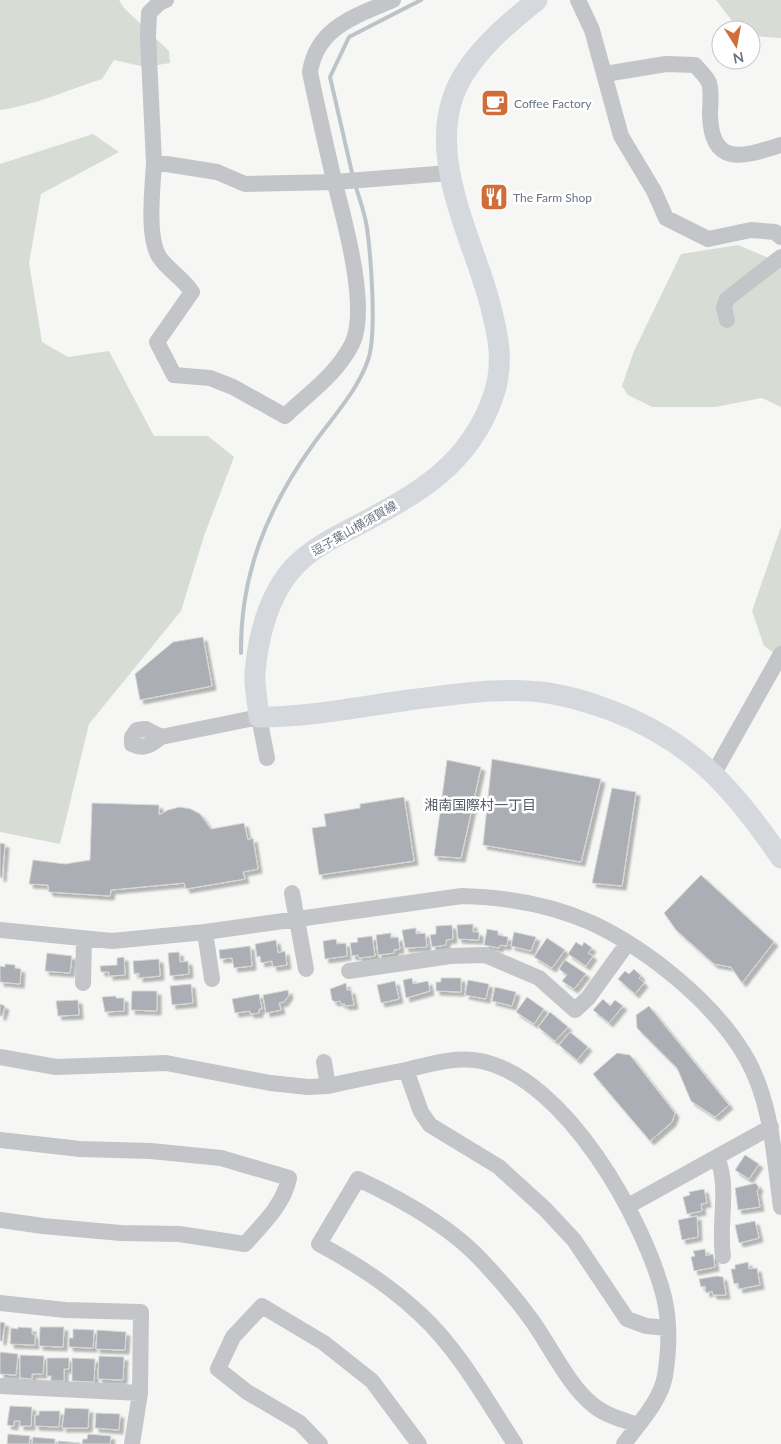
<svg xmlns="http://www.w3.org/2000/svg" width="781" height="1444" font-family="Lato,'Noto Sans JP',sans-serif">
<defs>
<filter id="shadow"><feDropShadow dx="4" dy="4" stdDeviation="1" flood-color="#0004"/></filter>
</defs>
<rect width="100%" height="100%" fill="#f6f6f4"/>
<path fill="#d7ddd5" d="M0,0H119L124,8L169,51L170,63L145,67L114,60L102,79C68,90 35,105 0,110Z
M716,0H781V38L751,36V30H739Z
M93,134L119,152L41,194L29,263L42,342L68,357L109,351L154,436H208L234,457L204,536L181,611L89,724L60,844L0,832V164Z
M738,245L781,263V407L762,398L715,407H652L628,395L622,386L634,351L681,254Z
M781,527V658L764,646L752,611Z"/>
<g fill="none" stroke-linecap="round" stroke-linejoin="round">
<path stroke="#bcc4c9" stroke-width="4" d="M353,177L330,77L349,37L421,0
M241,653C240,575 267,509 312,446C331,419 357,392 368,360C377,335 371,257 367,228C365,213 359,198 355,184"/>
</g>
<path fill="#abafb5" stroke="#d8d8d6" filter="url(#shadow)" d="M203,637L212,686L140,700L135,674L173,642Z
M492,759L601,779L581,862L483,845Z
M447,760L481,767L461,858L434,856Z
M612,788L636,792L622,886L592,883Z
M404,797L414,861L319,875L312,828L326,826L324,814L360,808V804Z
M92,803L159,805V815L168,810L180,807L191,809L200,814L211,829L244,823L248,840L253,838L258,869L243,872L245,879L186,889L184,883L111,890L110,896L49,892L48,885L29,884L33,860L65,864L90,860Z
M0,843L5,844L2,878L0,877Z
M701,875L774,942L742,983L731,967L714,964L676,930L664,913Z
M473,924V932H479V940L458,939L457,925Z
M452,925L453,939L446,940V945L432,947L430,935L436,934V926Z
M416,928V934L425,933L427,947L405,948L402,930Z
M487,929L498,931V935L508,937L507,946L500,945L499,948L484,945Z
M514,932L536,937L531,951L511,946Z
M391,933V938L398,937L400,949L394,950V953L378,955L376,935Z
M372,936L375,956L359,958L358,955L352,956L350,943L358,942L357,938Z
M547,938L565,950L552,968L534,957Z
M336,939L337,944L346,943L347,956L325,959L323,941Z
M276,940L278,953L285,951L287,965L273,967L272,961L261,963L260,956L257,957L255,944Z
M576,942L582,946L584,942L592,948L588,953L593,956L586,966L568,954Z
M250,946L252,966L234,968L232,958L220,959L219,950Z
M179,952L180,962L188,961L189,974L170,976L168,953Z
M47,953L72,956L70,973L45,971Z
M124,957L125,975L109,976V972H101L100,966L117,965V958Z
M159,959L160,976L139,978V973L134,974L133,961Z
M565,960L586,974L574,989L562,981L567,975L559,969Z
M5,964L15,965V968L21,969L20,984L0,982V966L5,967Z
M634,969L641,976L639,978L644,983L635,994L618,979L625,971L629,974Z
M412,978L413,984L428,981L430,991L406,998L403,980Z
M441,978H461V992L436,991V982H441Z
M468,980L489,984L486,999L465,995Z
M395,981L399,999L381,1003L377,985Z
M346,983L347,990H351L354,1005L345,1006V1004H341L340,1001L335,1002L332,1000L330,989Z
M191,984L193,1003L172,1005L170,986Z
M495,987L516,992L512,1006L492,1001Z
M288,990L289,995L284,1002L279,1003L281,1010L266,1013L263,995Z
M132,991H157V1011L131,1010Z
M259,994L262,1009H259V1013L250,1014V1011L235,1013L232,999Z
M116,996V998H124V1011L105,1012L102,997Z
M527,997L544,1009L534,1024L516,1012Z
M603,999L610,1006L615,1000L623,1006L609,1023L593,1010Z
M78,1000L79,1015L58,1016L56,1001Z
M0,1004L5,1006L2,1016H0Z
M649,1006L729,1105L715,1117L691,1101L677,1068L637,1028L636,1015Z
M550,1012L568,1027L555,1041L538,1027Z
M570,1032L588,1047L577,1060L559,1045Z
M617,1053L630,1055L675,1113L672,1122L650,1141L593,1074Z
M745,1155L759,1164L749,1179L735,1170Z
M756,1183L759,1188L757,1191L760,1207L738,1210L735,1188Z
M704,1189L707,1203L701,1204L702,1211L687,1214L683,1197L690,1195L689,1192Z
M697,1216L698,1237L682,1240L678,1220Z
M755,1221L759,1238L739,1243L735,1225Z
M705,1249L706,1256L713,1254L715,1267L694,1271L691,1257L695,1256L693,1251Z
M748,1262L749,1269L757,1268L760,1285L739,1289L738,1283L734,1284L731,1269H735V1265Z
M717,1276L723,1277L726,1295H713L712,1291L706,1293L705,1286L701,1287L699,1279Z
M0,1322L5,1323L2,1341H0Z
M18,1327L32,1328V1334L35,1335V1345L10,1344L11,1328L18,1329Z
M40,1327H64L63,1347L39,1346Z
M73,1329L94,1330L93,1348L69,1347V1338H73Z
M97,1330L126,1332L125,1350L96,1349Z
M0,1352L18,1354L16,1375L0,1374Z
M20,1355L44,1356L43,1374H32V1379L20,1378Z
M99,1356L124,1357L123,1380L98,1379Z
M47,1358H69V1369H64V1381H51V1376H47Z
M72,1358L95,1359L94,1382L72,1381Z
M10,1406L32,1407L31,1426H20V1421H14V1426L7,1425Z
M65,1408L89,1409L88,1428H62Z
M39,1411H60L59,1427L35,1426V1415H39Z
M96,1413L120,1414L119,1430L95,1428Z
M8,1434L30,1436L29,1444H7Z
M88,1434L111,1436L110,1444H82L83,1439H87Z
M33,1437L55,1439V1444H32Z
M58,1441L80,1443V1444H58Z"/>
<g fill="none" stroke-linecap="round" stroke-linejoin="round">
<path stroke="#c3c5c8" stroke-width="16" d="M393,0C356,16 317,27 310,72C317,107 325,141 333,176C343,215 370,308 352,344C336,375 310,392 285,416L233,387L210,378L174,375L157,342L192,292C183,278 169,271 160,258C146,238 153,186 154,162L217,172L245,184L335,182L449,173
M578,0L592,30L621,136L654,191L666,218L708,239L751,230L775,232L781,237
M605,74L666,64L695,65C699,70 707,77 709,83C712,91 710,105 710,114C711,169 745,156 781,145
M154,162L148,37L149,13L159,3L166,0
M727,320L724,308L727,299L781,257
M161,737L146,729L137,730L132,737V744C144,750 151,745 161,737L259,717L267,758
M714,773L781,654
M292,893L306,969
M0,930L112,941L205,932L462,896C506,897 551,905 592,923C649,950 716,1004 747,1059C772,1104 774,1157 781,1207
M205,932L212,979
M349,971L450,956L485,955L539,978L575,1010L588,998L627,944
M83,983L84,939
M0,1057L56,1067L166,1063L270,1083L308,1087L328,1086C354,1080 380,1075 406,1070C431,1064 456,1056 481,1061C566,1079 644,1219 664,1297C670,1322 669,1351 665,1376C660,1402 639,1423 624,1444
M324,1062L328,1086
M406,1070L421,1112L430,1125L499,1167L545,1209L574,1240L627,1319L646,1326L668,1328
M0,1140L80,1149L151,1151L221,1158L289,1178C284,1204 263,1224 245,1244L179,1234L121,1233L43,1226L0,1220
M717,1157C730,1188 718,1223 723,1256
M628,1206L771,1127
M0,1303L65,1310L141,1312L140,1393
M0,1386L140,1393L132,1444
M320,1444L300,1423L247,1392L218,1369L233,1337L262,1306L324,1343L372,1381L419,1444
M515,1444C486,1400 459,1350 420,1314C390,1286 355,1263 319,1244L358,1179C401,1199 452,1227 484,1263C501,1281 518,1301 533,1322C550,1346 569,1386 593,1405C605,1415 622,1420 638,1425"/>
<path stroke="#d5d8dc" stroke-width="21" d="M537,0C510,22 483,44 464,74C420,144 470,231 489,300C498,334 505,363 493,397C469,465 419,493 358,525C337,536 316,546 299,562C270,589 258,635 255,673C254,687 258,703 259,717C310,717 359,707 409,700C454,695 503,686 548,693C569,696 591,703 610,710C692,741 733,788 781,858"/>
</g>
<defs>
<symbol id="cafe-square" viewBox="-11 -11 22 22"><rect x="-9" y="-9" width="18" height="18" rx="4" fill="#d06e3a" stroke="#fff"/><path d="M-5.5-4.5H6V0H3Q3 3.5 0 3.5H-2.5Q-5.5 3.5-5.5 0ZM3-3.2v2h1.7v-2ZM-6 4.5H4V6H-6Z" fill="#fff"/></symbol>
<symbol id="restaurant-square" viewBox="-11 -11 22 22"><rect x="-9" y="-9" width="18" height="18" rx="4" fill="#d06e3a" stroke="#fff"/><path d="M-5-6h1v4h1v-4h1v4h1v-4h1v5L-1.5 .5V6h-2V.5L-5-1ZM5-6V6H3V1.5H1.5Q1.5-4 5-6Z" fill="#fff"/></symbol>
</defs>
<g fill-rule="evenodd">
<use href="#cafe-square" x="479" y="87" width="32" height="32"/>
<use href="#restaurant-square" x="478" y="181" width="32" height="32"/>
</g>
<g text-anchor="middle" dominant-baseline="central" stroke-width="5" stroke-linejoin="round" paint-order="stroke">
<g font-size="12" fill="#697381" stroke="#fff" text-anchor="start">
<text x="514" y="103">Coffee Factory</text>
<text x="513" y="197">The Farm Shop</text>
</g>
<g font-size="12" fill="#697381" stroke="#fff">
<text transform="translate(354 528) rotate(-30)">逗子葉山横須賀線</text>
</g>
<g font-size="14" fill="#565d67" stroke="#fff">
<text x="480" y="804">湘南国際村一丁目</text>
</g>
</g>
<g transform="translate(736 45) rotate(169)"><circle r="24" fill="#ffffff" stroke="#c3c7cd"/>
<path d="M0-4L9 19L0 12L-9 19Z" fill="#d06e3a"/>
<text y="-8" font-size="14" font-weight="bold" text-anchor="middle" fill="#697381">N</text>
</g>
</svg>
